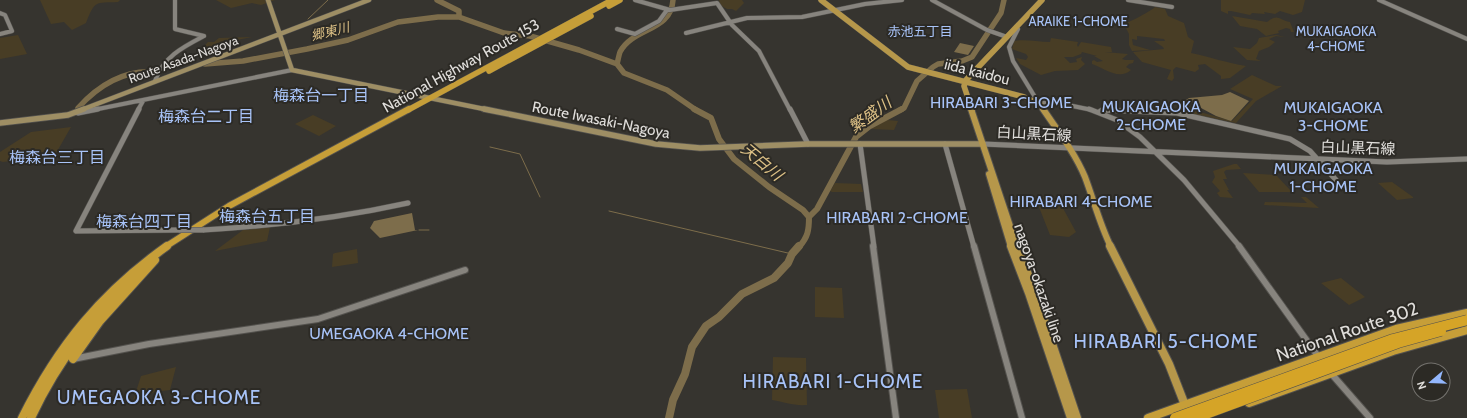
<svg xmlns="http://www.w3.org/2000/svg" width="1467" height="418" font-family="Cabin,'Noto Sans JP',sans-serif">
<rect width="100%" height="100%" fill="#36342f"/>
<path fill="#483d25" d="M40,0H120L118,2C95,3 95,0 86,23L72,30L64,22L51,24Z
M216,0H275L261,5L252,3L231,8Z
M719,0H742L744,3L736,11L732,9H727L720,5Z
M1221,0H1305L1302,12L1293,15L1280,11L1275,14L1264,12L1265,14L1252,13L1250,15L1231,11H1228V14L1221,11Z
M1155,7L1165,9L1168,16L1184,23L1188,37L1194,41L1191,53C1210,57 1227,63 1246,66L1230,78L1221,79V76L1205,64L1198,65L1199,69L1195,72L1176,67L1173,70L1174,78L1172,81L1167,79L1171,70L1142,62L1133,52L1164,49L1163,47L1154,41H1165L1164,39L1137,36V40L1132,39L1133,45L1150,50L1132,51L1129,45V34L1124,24C1128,23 1153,10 1155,7Z
M1232,16L1267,22C1279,13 1278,20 1290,22L1294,32H1291L1290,29L1286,28L1278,31L1279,33L1266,36L1257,29L1240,26Z
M18,35L27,54L0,59V38Z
M1276,35L1285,37L1276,36L1269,39L1275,42L1269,47L1259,51L1256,59L1261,61L1247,60L1233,47L1250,49L1257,43L1259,38Z
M252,37L232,41H234L222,47L208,49L205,45L208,42H214L219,38Z
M1051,38L1078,42L1077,45L1078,47L1081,42L1111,47L1112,52H1105L1128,54L1122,59L1125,60H1134L1133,63L1129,64L1126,67L1131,70C1119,81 1104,68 1092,64V61L1094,60L1097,62L1103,61L1094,56H1097L1082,52L1081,54L1073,57H1064L1070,63L1077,62L1076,59L1082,57L1081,60L1085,64L1078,70L1055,71L1041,75L1020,64L1016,58L1026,60L1028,57L1026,54L1012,49L1014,41C1026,39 1037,42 1050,42Z
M1252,75L1276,86H1282L1256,101L1236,123L1193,114L1190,112V110L1176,106L1181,104L1179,100L1200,112L1232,121L1253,99L1230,89Z
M313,115L336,126L319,136L295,124Z
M887,120L898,121L894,130L871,129Z
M71,127L55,155L3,162L0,161V152L31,132Z
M1234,164H1237L1241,169L1226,170L1224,172L1227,179H1223L1229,190H1227L1233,198L1220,197L1217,193L1220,191L1212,182L1215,177L1213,171Z
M1243,173L1276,175L1292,192H1259Z
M1392,182L1413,197V198L1397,200L1378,183Z
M835,183L861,184L863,192H832L830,191Z
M1035,197H1050L1059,201L1076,232L1069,237L1050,235Z
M1301,197H1306L1319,208L1264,205L1265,202L1307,203Z
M270,227L267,241L215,251L243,230Z
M357,249L358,263L332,267L333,254L335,253Z
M1341,278L1365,297L1349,305L1321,283Z
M815,287L842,288L844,318L815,317Z
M773,357L806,358L807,405C793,406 785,402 772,400Z
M176,367L170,390L154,392L132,404L141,376Z
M967,389L972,418H939L935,390Z"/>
<path fill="#7d6d4b" d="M960,43L974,46L968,55L954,52Z
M1230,92L1249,101L1231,121L1216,116L1186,100L1189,98L1222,95Z
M412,213L415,230H418L380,238L370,228L374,221Z"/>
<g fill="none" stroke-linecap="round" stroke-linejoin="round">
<path stroke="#7d6d4b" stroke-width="1" d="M308,19L328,0
M490,147L520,154L540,197
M609,211L792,254
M419,230H429"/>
<path stroke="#7d6d4b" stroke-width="5.5" d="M437,0L459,11V17
M205,64L243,61L307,49L348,40L398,22L438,17H459L504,33L530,36L579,50L617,64L624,73L667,90L696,110
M617,64C618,60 619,55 620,52C633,27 671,32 673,0
M78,108C98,86 124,70 154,72
M900,110L904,108L917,81L933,67L938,64L962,61L972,57L1001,13L1004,0"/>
<path stroke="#7d6d4b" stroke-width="6" d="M694,109L711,118L719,139L734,159L769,187L803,210L809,217C809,230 808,237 799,247
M809,217L817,209L856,137L870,126L902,109"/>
<path stroke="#7d6d4b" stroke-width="8" d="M669,418L673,400L685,374L692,347L706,326L719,317L742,294L774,278L788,263L792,254L799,246"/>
<defs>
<path id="tertiary-far2" d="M175,0V29L204,36
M635,0L670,10L717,3L732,25L759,51L790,110
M932,0L987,30L1007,37
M1128,0L1172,7
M1379,0L1467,39
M0,13L5,15L12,31L0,34
M1016,27L1018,29L1009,47L1013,61L1038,102L1068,105L1092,110
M617,29L635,34L659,21L667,10
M686,33L747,18L802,17L865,4L902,0
M155,81C163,57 183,47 204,36
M93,110L292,70
M138,110L143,101"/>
<path id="tertiary-far1" d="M139,109L76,231L180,230
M790,109L808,144
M1089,109L1117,120L1140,137L1184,180L1240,247
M1099,112L1102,110L1177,113L1290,139L1310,151L1336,180
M78,113L98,109
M860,144L874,247
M945,144L974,247
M983,144L1387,162L1467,159
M203,230C272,226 340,218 408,203"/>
<path id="tertiary" d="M873,246L896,418
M974,246L1022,418
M1239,246L1320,359
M73,359L149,344L318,319L465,270
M1329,371L1370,418"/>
<path id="secondary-far1" d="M268,0L292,70L489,110
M81,110L369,0"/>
<path id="secondary" d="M484,109L656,144L700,148L808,144H983
M0,123L68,115L84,109"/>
<path id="primary-far2" d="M821,0L908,67L1024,97L1040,104L1044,110
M972,110L964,86L966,80L1042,0"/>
<path id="primary-far1" d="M971,109L1017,247
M1043,109C1058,131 1075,153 1085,177C1094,201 1100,225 1111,247
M989,174L1011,247"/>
<path id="primary" d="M1011,246L1029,293L1071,418
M1017,246L1035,293L1077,418
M1110,246L1169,364L1190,418"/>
<path id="trunk-far2" d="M609,6L620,0
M489,71L591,16
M408,110L612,0"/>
<path id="trunk-far1" d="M165,247L229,206L409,109"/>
<path id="trunk" d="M73,359L100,321L155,260
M1249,403L1393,351L1467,330
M22,418C58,346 101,293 167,246
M31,418C58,360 95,312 143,270
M1148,418L1396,329L1467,313"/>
</defs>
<use href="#tertiary-far2" stroke="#54524e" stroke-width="5"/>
<use href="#tertiary-far1" stroke="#54524e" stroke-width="6"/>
<use href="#tertiary" stroke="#54524e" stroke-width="8"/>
<use href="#secondary-far1" stroke="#54524e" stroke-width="5.5"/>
<use href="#secondary" stroke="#54524e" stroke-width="7"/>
<use href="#primary-far2" stroke="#54524e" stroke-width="6"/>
<use href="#primary-far1" stroke="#54524e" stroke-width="8"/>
<use href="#primary" stroke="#54524e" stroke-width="10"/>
<use href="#trunk-far2" stroke="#54524e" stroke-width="6"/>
<use href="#trunk-far1" stroke="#54524e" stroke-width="8"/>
<use href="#trunk" stroke="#54524e" stroke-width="10"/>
<use href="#tertiary-far2" stroke="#87847e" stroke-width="4"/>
<use href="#tertiary-far1" stroke="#87847e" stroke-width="5"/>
<use href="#tertiary" stroke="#87847e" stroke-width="6"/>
<use href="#secondary-far1" stroke="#9e8e64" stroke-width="4.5"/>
<use href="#secondary" stroke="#9e8e64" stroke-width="5.5"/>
<use href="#primary-far2" stroke="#b6974a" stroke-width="5.5"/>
<use href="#primary-far1" stroke="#b6974a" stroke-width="6"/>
<use href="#primary" stroke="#b6974a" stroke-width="8"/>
<use href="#trunk-far2" stroke="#c69e38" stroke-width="5.5"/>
<use href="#trunk-far1" stroke="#c69e38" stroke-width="6"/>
<use href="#trunk" stroke="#c69e38" stroke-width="8"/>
<defs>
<path id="tertiary-bridge" d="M180,230H203"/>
<path id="motorway-bridge" d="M1175,418L1393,339L1467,320
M1195,418L1398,343L1441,331"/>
</defs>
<use href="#tertiary-bridge" stroke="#54524e" stroke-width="6" stroke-linecap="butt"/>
<use href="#motorway-bridge" stroke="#54524e" stroke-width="11" stroke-linecap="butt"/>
<use href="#tertiary-bridge" stroke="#87847e" stroke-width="5"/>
<use href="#motorway-bridge" stroke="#d5a427" stroke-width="10"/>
</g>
<g text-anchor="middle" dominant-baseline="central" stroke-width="4" stroke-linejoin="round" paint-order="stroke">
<g font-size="13" fill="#a8c3f8" stroke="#2c2a25">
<text x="1078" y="21">ARAIKE 1-CHOME</text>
<text x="920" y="31">赤池五丁目</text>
<text x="1336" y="31">MUKAIGAOKA<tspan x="1336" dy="15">4-CHOME</tspan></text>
</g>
<g font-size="13" font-style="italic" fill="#ddc186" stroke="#2c2a25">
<text transform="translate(330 31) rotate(-14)">郷東川</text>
</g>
<g font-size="13" fill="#e0dedb" stroke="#2c2a25">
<text transform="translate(183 59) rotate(-20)">Route Asada-Nagoya</text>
</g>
<g font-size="15" fill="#e0dedb" stroke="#2c2a25">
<text transform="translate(461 66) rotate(-29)">National Highway Route 153</text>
<text transform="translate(977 72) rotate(14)">iida kaidou</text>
<text transform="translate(601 120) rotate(11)">Route Iwasaki-Nagoya</text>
<text transform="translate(1034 134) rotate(3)">白山黒石線</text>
<text transform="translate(1358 148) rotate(2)">白山黒石線</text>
<text transform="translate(1039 283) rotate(71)">nagoya-okazaki line</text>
</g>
<g font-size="16" fill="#a8c3f8" stroke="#2c2a25">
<text x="321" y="95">梅森台一丁目</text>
<text x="1001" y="102">HIRABARI 3-CHOME</text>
<text x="1151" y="106">MUKAIGAOKA<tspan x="1151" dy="18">2-CHOME</tspan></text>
<text x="1333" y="107">MUKAIGAOKA<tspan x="1333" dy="18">3-CHOME</tspan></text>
<text x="206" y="116">梅森台二丁目</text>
<text x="57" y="157">梅森台三丁目</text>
<text x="1323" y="168">MUKAIGAOKA<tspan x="1323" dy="18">1-CHOME</tspan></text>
<text x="1081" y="201">HIRABARI 4-CHOME</text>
<text x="267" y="216">梅森台五丁目</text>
<text x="897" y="217">HIRABARI 2-CHOME</text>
<text x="144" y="221">梅森台四丁目</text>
<text x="389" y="333">UMEGAOKA 4-CHOME</text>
</g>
<g font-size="16" font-style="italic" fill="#ddc186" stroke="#2c2a25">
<text transform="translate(870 115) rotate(-36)">繁盛川</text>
<text transform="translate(762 162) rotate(40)">天白川</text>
</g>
<g font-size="18" fill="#e0dedb" stroke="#2c2a25">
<text transform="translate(1347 332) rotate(-19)">National Route 302</text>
</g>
<g font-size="19" letter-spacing="1" fill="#a8c3f8" stroke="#2c2a25">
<text x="1166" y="341">HIRABARI 5-CHOME</text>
<text x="833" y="381">HIRABARI 1-CHOME</text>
<text x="159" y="397">UMEGAOKA 3-CHOME</text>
</g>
</g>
<g transform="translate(1431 382) rotate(251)"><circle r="19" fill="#2c2a25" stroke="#74726e"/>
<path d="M0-3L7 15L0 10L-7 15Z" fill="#93b7fd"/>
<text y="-6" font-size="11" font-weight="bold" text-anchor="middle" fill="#e0dedb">N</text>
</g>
</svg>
